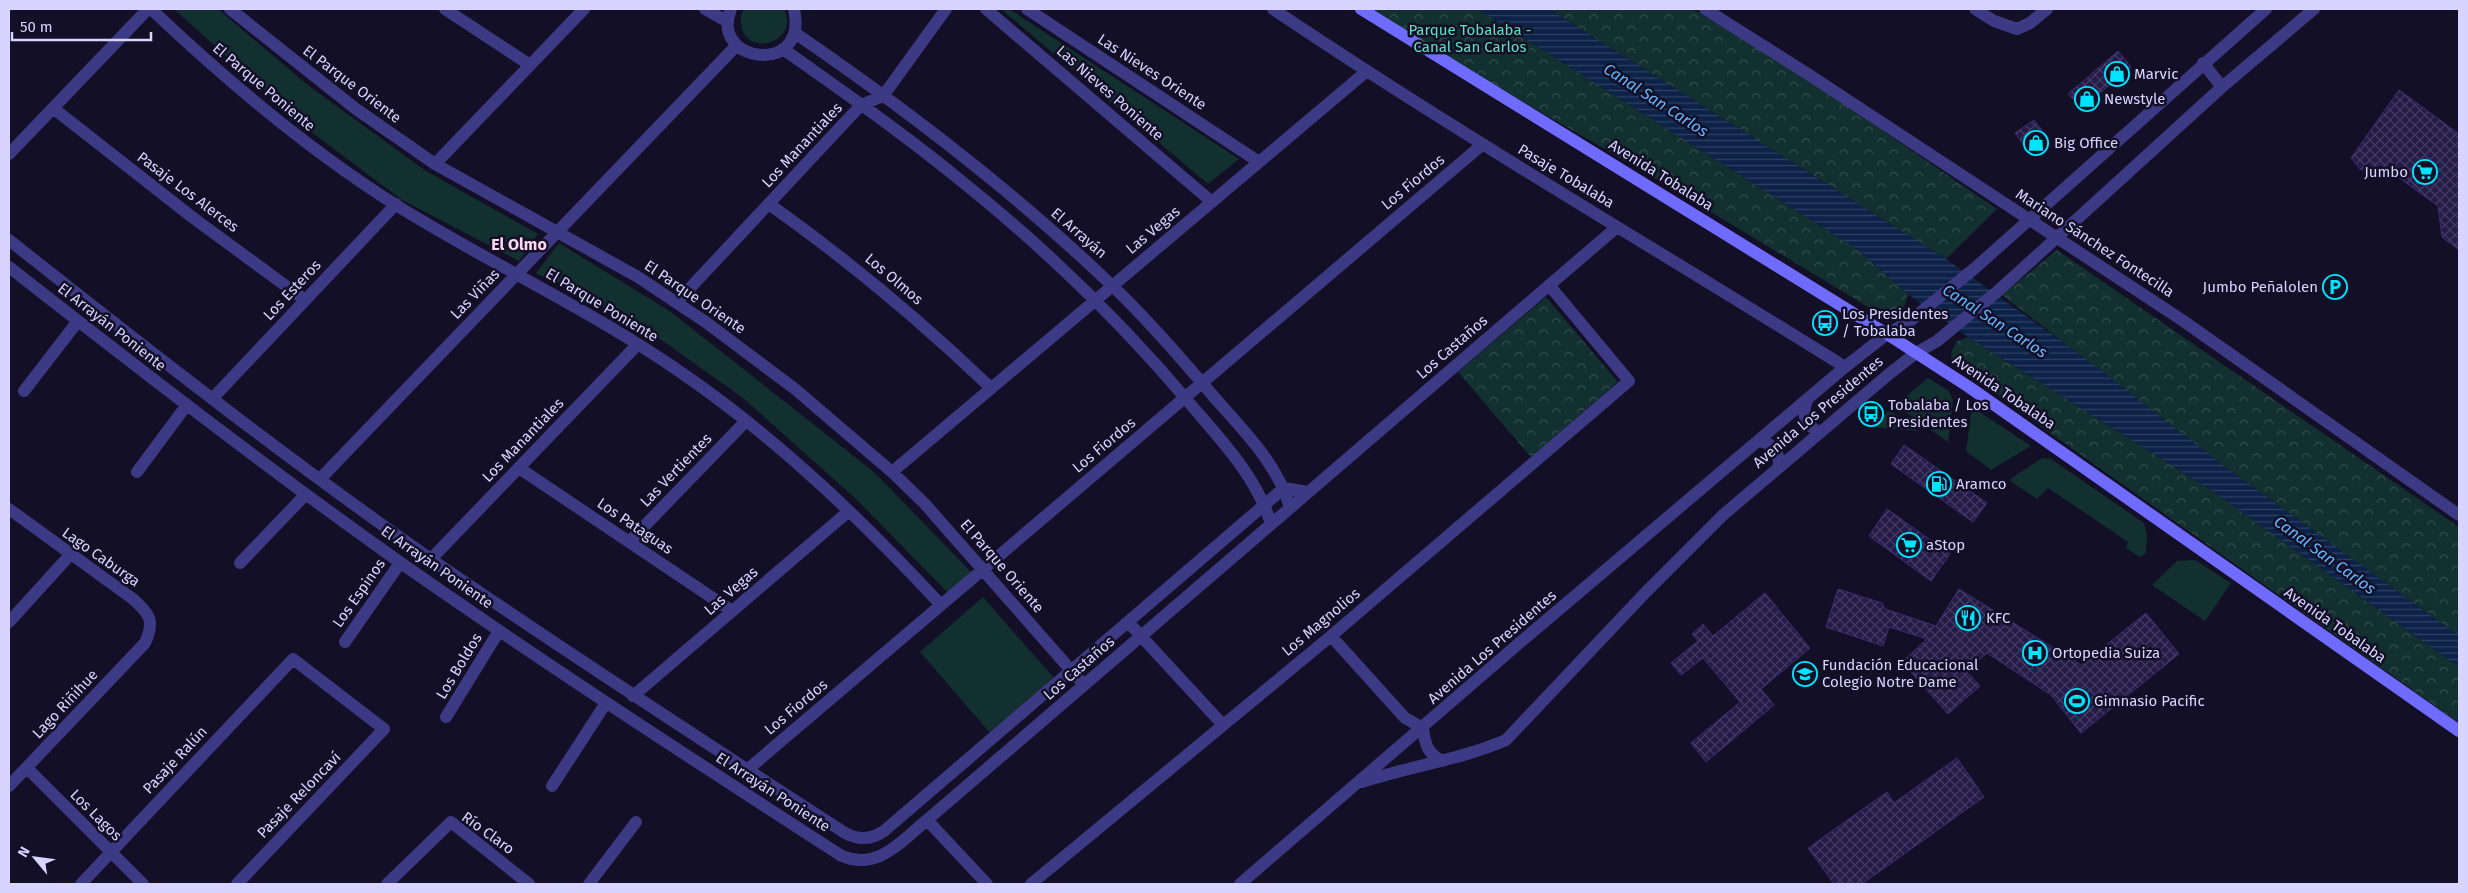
<svg xmlns="http://www.w3.org/2000/svg" width="2468" height="893" font-family="'Fira Sans',sans-serif">
<defs>
<pattern id="park-crowns" width="20" height="18" patternUnits="userSpaceOnUse" patternTransform="scale(1.25)"><rect width="20" height="18" fill="#12302f"/><path d="M2 6a3 3 0 1 1 6 0M12 15a3 3 0 1 1 6 0" fill="none" stroke="#344d4e"/></pattern>
<pattern id="water-rules" width="6" height="5" patternUnits="userSpaceOnUse" patternTransform="scale(1.25)"><rect width="6" height="5" fill="#0c2248"/><path d="M0 2.5h6" fill="none" stroke="#2f4163"/></pattern>
<pattern id="building-cross-hatch" width="8" height="8" patternUnits="userSpaceOnUse" patternTransform="scale(1.25)"><rect width="8" height="8" fill="#241b47"/><path d="M0 0l8 8M0 8l8-8" fill="none" stroke="#433b63"/></pattern>
</defs>
<rect width="100%" height="100%" fill="#130f26"/>
<path fill="#12302f" d="M174,9H218L309,86L426,171L538,234L519,261L402,200L306,128Z
M744,9H784C801,41 746,60 741,24C740,18 741,13 744,9Z
M1001,9H1009L1239,159L1208,184Z
M559,243L671,312L874,472L973,574L949,594L857,500L743,398L646,329L536,273Z
M1928,378L1949,391L1953,400L1948,442L1896,405Z
M1972,407L2031,446L1991,470L1966,451Z
M1890,410L1918,431L1872,427Z
M2042,458L2051,459L2144,523L2147,535L2146,553L2140,557L2126,548L2128,542L2048,488L2037,499L2009,480Z
M2195,560L2231,583L2205,621L2152,585L2177,561Z
M983,597L1054,678L990,733L920,652Z"/>
<path fill="url(#park-crowns)" d="M1365,9H1478L1854,247L1908,294L1904,307L1896,316H1883L1660,181L1407,35Z
M1549,9H1693L1809,80L1997,209L1946,259Z
M2057,250L2459,527V636L2220,463L2002,295Z
M1546,297L1618,382L1531,457L1458,372Z
M1968,337L2211,490L2459,667V723L2036,423L1951,359L1952,351L1957,341Z"/>
<path fill="url(#water-rules)" d="M1478,9H1549L1946,259L2081,355L2220,463L2459,636V667L2211,490L1968,337L1908,294L1854,247Z"/>
<path fill="url(#building-cross-hatch)" stroke="#3b2d73" d="M2118,51L2131,67L2087,104L2079,105L2068,94Z
M2399,90L2459,134V250L2442,237L2438,206L2380,164L2373,174L2360,169L2351,158Z
M2034,120L2046,135L2026,148L2015,133Z
M1904,445L1987,503L1973,522L1891,464Z
M1887,509L1950,554L1931,581L1869,536Z
M1838,589L1882,603L1885,609L1936,626L1959,589L2081,665L2146,613L2179,654L2081,733L2051,695L1987,653L1966,671L1980,686L1948,714L1902,662L1927,639L1889,627L1883,646L1826,627Z
M1765,593L1810,648L1761,689L1774,705L1706,762L1691,743L1740,702L1703,658L1681,675L1671,663L1698,641L1692,634L1703,624L1713,636Z
M1957,758L1984,797L1862,884H1834L1808,848L1887,792L1894,803Z"/>
<g fill="none" stroke-linecap="round" stroke-linejoin="round">
<path stroke="#3d3a85" stroke-width="12" d="M151,9C227,81 307,149 396,205C492,265 596,312 689,378C782,443 864,522 941,605
M230,9L356,109L435,164L638,277L707,323L795,389L892,472L924,503L1084,685
M445,9L530,65
M705,9L728,22
M731,9C708,62 809,78 794,9
M986,9L1212,202
M1027,9L1259,162
M1273,9C1460,135 1655,248 1845,367
M1975,9L1994,21L2017,29L2030,23L2047,9
M795,33C903,107 1008,187 1103,277C1143,314 1179,356 1214,397C1243,430 1278,464 1290,508
M783,49C845,93 907,136 965,184C1047,250 1124,325 1192,406C1223,442 1257,478 1271,524
M53,108L192,217L305,300
M9,154L148,9
M435,164L584,9
M769,204C848,260 921,321 991,388
M9,240C148,350 287,459 432,560C568,653 706,743 845,833C858,840 871,840 884,831L1284,488L1308,492
M9,267C138,368 267,468 401,563C545,664 692,759 840,855C877,872 900,842 927,820L1617,227
M677,302L861,105L883,96L946,9
M24,391L78,321
M212,399L396,204
M519,468L732,611
M137,472L186,406
M892,472L1367,71
M320,479L737,45
M9,509L133,599C150,614 155,621 145,643L9,786
M629,542L746,421
M431,559L638,344
M240,563L306,494
M9,622L70,555
M1128,622L1223,725
M1331,636L1405,718L1423,728
M345,642L400,563
M633,696L849,511
M446,717L499,631
M27,768L143,884
M747,770L1483,144
M552,786L606,703
M927,820L987,884
M81,884L293,659L384,729L237,884
M387,884L451,822L529,884
M589,884L636,822
M1031,884L1331,636L1629,381L1549,285"/>
<path stroke="#3d3a85" stroke-width="12" d="M1705,9L1811,76L2182,320L2459,515
M2203,63L2222,87
M1807,401C1801,414 1805,426 1820,432
M1758,441C1773,443 1779,450 1779,465
M1423,728C1425,744 1427,753 1442,761
M1362,782C1410,766 1460,760 1506,740L1645,593L1723,515L1889,374L1916,353L1937,341L1998,291L2222,87L2314,9
M1240,884L1517,645L1845,367L1887,334L1910,321L1975,268L2266,9"/>
<path stroke="#6f6bff" stroke-width="12" d="M1361,9L1887,334L1969,387L2459,731"/>
</g>
<defs>
<symbol id="shop-ring" viewBox="-11 -11 22 22"><circle r="9.5" fill="#130f26" stroke="#00e5ff" stroke-width="1.5"/><path d="M-5-2.5h2.3a2.7 3.5 0 0 1 5.4 0H5L5.5 6h-11ZM-1.5-2.5h3a1.5 2.3 0 0 0-3 0Z" fill="#00e5ff"/></symbol>
<symbol id="supermarket-ring" viewBox="-11 -11 22 22"><circle r="9.5" fill="#130f26" stroke="#00e5ff" stroke-width="1.5"/><path d="M-6-5.5h2.5l.6 2H6L4.5 2H-2.5L-4.4-4H-6ZM-1.5 3.2a1.3 1.3 0 1 0 .1 0ZM3 3.2a1.3 1.3 0 1 0 .1 0Z" fill="#00e5ff"/></symbol>
<symbol id="parking-ring" viewBox="-11 -11 22 22"><circle r="9.5" fill="#130f26" stroke="#00e5ff" stroke-width="1.5"/><path d="M-3.5-5.5H1a3.5 3.5 0 0 1 0 7H-1V5.5H-3.5ZM-1-3.4V-.6H.8a1.4 1.4 0 0 0 0-2.8Z" fill="#00e5ff"/></symbol>
<symbol id="bus-ring" viewBox="-11 -11 22 22"><circle r="9.5" fill="#130f26" stroke="#00e5ff" stroke-width="1.5"/><path d="M-5-6H5V4H4V6H2V4H-2V6H-4V4H-5ZM-3.5-4V0h7V-4ZM-3.5 1.2v1.5H-2V1.2ZM2 1.2v1.5H3.5V1.2Z" fill="#00e5ff"/></symbol>
<symbol id="fuel-ring" viewBox="-11 -11 22 22"><circle r="9.5" fill="#130f26" stroke="#00e5ff" stroke-width="1.5"/><path d="M-5.5-6h7V0h2V4h1.3V-2.5L3-4.5l.8-.8L6-3V5H2.5V1h-1V6h-7ZM-4.2-4.7v3.2H.2V-4.7Z" fill="#00e5ff"/></symbol>
<symbol id="restaurant-ring" viewBox="-11 -11 22 22"><circle r="9.5" fill="#130f26" stroke="#00e5ff" stroke-width="1.5"/><path d="M-5-6h1v4h1v-4h1v4h1v-4h1v5L-1.5 .5V6h-2V.5L-5-1ZM5-6V6H3V1.5H1.5Q1.5-4 5-6Z" fill="#00e5ff"/></symbol>
<symbol id="hospital-ring" viewBox="-11 -11 22 22"><circle r="9.5" fill="#130f26" stroke="#00e5ff" stroke-width="1.5"/><path d="M-5-5h3v3.5h4V-5h3V5h-3V1.5h-4V5h-3Z" fill="#00e5ff"/></symbol>
<symbol id="school-ring" viewBox="-11 -11 22 22"><circle r="9.5" fill="#130f26" stroke="#00e5ff" stroke-width="1.5"/><path d="M0-5L7-2L0 1L-7-2ZM-4 1L0 2.5L4 1V4Q0 6-4 4Z" fill="#00e5ff"/></symbol>
<symbol id="stadium-ring" viewBox="-11 -11 22 22"><circle r="9.5" fill="#130f26" stroke="#00e5ff" stroke-width="1.5"/><path d="M0-5a6.5 5 0 1 0 0 10a6.5 5 0 1 0 0-10ZM-3.5-1.8h7v3.6h-7Z" fill="#00e5ff"/></symbol>
</defs>
<g fill-rule="evenodd">
<use href="#shop-ring" x="2103" y="60" width="28" height="28"/>
<use href="#shop-ring" x="2073" y="85" width="28" height="28"/>
<use href="#shop-ring" x="2022" y="129" width="28" height="28"/>
<use href="#supermarket-ring" x="2411" y="158" width="28" height="28"/>
<use href="#parking-ring" x="2321" y="273" width="28" height="28"/>
<use href="#bus-ring" x="1811" y="309" width="28" height="28"/>
<use href="#bus-ring" x="1857" y="400" width="28" height="28"/>
<use href="#fuel-ring" x="1925" y="470" width="28" height="28"/>
<use href="#supermarket-ring" x="1895" y="531" width="28" height="28"/>
<use href="#restaurant-ring" x="1954" y="604" width="28" height="28"/>
<use href="#hospital-ring" x="2021" y="639" width="28" height="28"/>
<use href="#school-ring" x="1791" y="660" width="28" height="28"/>
<use href="#stadium-ring" x="2063" y="687" width="28" height="28"/>
</g>
<g text-anchor="middle" dominant-baseline="central" stroke-width="5" stroke-linejoin="round" paint-order="stroke">
<g font-size="15" fill="#5fe0c0" stroke="#130f26">
<text x="1470" y="30">Parque Tobalaba -<tspan x="1470" dy="17">Canal San Carlos</tspan></text>
</g>
<g font-size="15" fill="#d9d4ff" stroke="#130f26">
<text transform="translate(1152 72) rotate(33)">Las Nieves Oriente</text>
<text transform="translate(352 84) rotate(37)">El Parque Oriente</text>
<text transform="translate(264 87) rotate(40)">El Parque Poniente</text>
<text transform="translate(1110 93) rotate(41)">Las Nieves Poniente</text>
<text transform="translate(802 145) rotate(-47)">Los Manantiales</text>
<text transform="translate(1661 175) rotate(32)">Avenida Tobalaba</text>
<text transform="translate(1566 176) rotate(31)">Pasaje Tobalaba</text>
<text transform="translate(1413 182) rotate(-40)">Los Fiordos</text>
<text transform="translate(188 192) rotate(37)">Pasaje Los Alerces</text>
<text transform="translate(1153 230) rotate(-40)">Las Vegas</text>
<text transform="translate(1079 233) rotate(41)">El Arrayán</text>
<text transform="translate(2095 243) rotate(33)">Mariano Sánchez Fontecilla</text>
<text transform="translate(894 279) rotate(40)">Los Olmos</text>
<text transform="translate(292 290) rotate(-47)">Los Esteros</text>
<text transform="translate(475 294) rotate(-46)">Las Viñas</text>
<text transform="translate(695 297) rotate(34)">El Parque Oriente</text>
<text transform="translate(602 305) rotate(31)">El Parque Poniente</text>
<text transform="translate(112 327) rotate(38)">El Arrayán Poniente</text>
<text transform="translate(1452 347) rotate(-41)">Los Castaños</text>
<text transform="translate(2004 392) rotate(34)">Avenida Tobalaba</text>
<text transform="translate(1818 412) rotate(-40)">Avenida Los Presidentes</text>
<text transform="translate(523 440) rotate(-46)">Los Manantiales</text>
<text transform="translate(1104 445) rotate(-40)">Los Fiordos</text>
<text transform="translate(676 470) rotate(-46)">Las Vertientes</text>
<text transform="translate(635 526) rotate(34)">Los Pataguas</text>
<text transform="translate(101 557) rotate(35)">Lago Caburga</text>
<text transform="translate(1002 566) rotate(49)">El Parque Oriente</text>
<text transform="translate(437 567) rotate(35)">El Arrayán Poniente</text>
<text transform="translate(731 591) rotate(-41)">Las Vegas</text>
<text transform="translate(359 593) rotate(-55)">Los Espinos</text>
<text transform="translate(1321 622) rotate(-40)">Los Magnolios</text>
<text transform="translate(2335 625) rotate(35)">Avenida Tobalaba</text>
<text transform="translate(1492 647) rotate(-41)">Avenida Los Presidentes</text>
<text transform="translate(459 666) rotate(-59)">Los Boldos</text>
<text transform="translate(1079 668) rotate(-41)">Los Castaños</text>
<text transform="translate(65 704) rotate(-47)">Lago Riñihue</text>
<text transform="translate(796 707) rotate(-40)">Los Fiordos</text>
<text transform="translate(175 760) rotate(-47)">Pasaje Ralún</text>
<text transform="translate(773 792) rotate(33)">El Arrayán Poniente</text>
<text transform="translate(299 795) rotate(-46)">Pasaje Reloncaví</text>
<text transform="translate(96 815) rotate(45)">Los Lagos</text>
<text transform="translate(488 833) rotate(36)">Río Claro</text>
</g>
<g font-size="15" fill="#d9d4ff" stroke="#130f26" text-anchor="start">
<text x="2134" y="74">Marvic</text>
<text x="2104" y="99">Newstyle</text>
<text x="2054" y="143">Big Office</text>
<text x="2408" y="172" text-anchor="end">Jumbo</text>
<text x="2318" y="287" text-anchor="end">Jumbo Peñalolen</text>
<text x="1842" y="314">Los Presidentes<tspan x="1842" dy="17">/ Tobalaba</tspan></text>
<text x="1888" y="405">Tobalaba / Los<tspan x="1888" dy="17">Presidentes</tspan></text>
<text x="1956" y="484">Aramco</text>
<text x="1926" y="545">aStop</text>
<text x="1986" y="618">KFC</text>
<text x="2052" y="653">Ortopedia Suiza</text>
<text x="1822" y="665">Fundación Educacional<tspan x="1822" dy="17">Colegio Notre Dame</tspan></text>
<text x="2094" y="701">Gimnasio Pacific</text>
</g>
<g font-size="16" font-style="italic" fill="#62b6ff" stroke="#130f26">
<text transform="translate(1656 100) rotate(33)">Canal San Carlos</text>
<text transform="translate(1995 321) rotate(33)">Canal San Carlos</text>
<text transform="translate(2325 555) rotate(36)">Canal San Carlos</text>
</g>
<g font-size="16" font-weight="bold" fill="#ffd6f0" stroke="#130f26">
<text x="519" y="244">El Olmo</text>
</g>
</g>
<rect width="2468" height="893" fill="none" stroke="#d9d4ff" stroke-width="20"/>
<g transform="translate(35 858) rotate(299)" stroke="#130f26" stroke-width="4" paint-order="stroke">
<path d="M0-4L9 19L0 12L-9 19Z" fill="#d9d4ff"/>
<text y="-8" font-size="14" font-weight="bold" text-anchor="middle" fill="#d9d4ff">N</text>
</g>
<path d="M12 32v8h139v-8" fill="none" stroke="#d9d4ff" stroke-width="2.5"/>
<text x="20" y="32" font-size="15" fill="#d9d4ff" stroke="#130f26" stroke-width="4" paint-order="stroke">50 m</text>
</svg>
